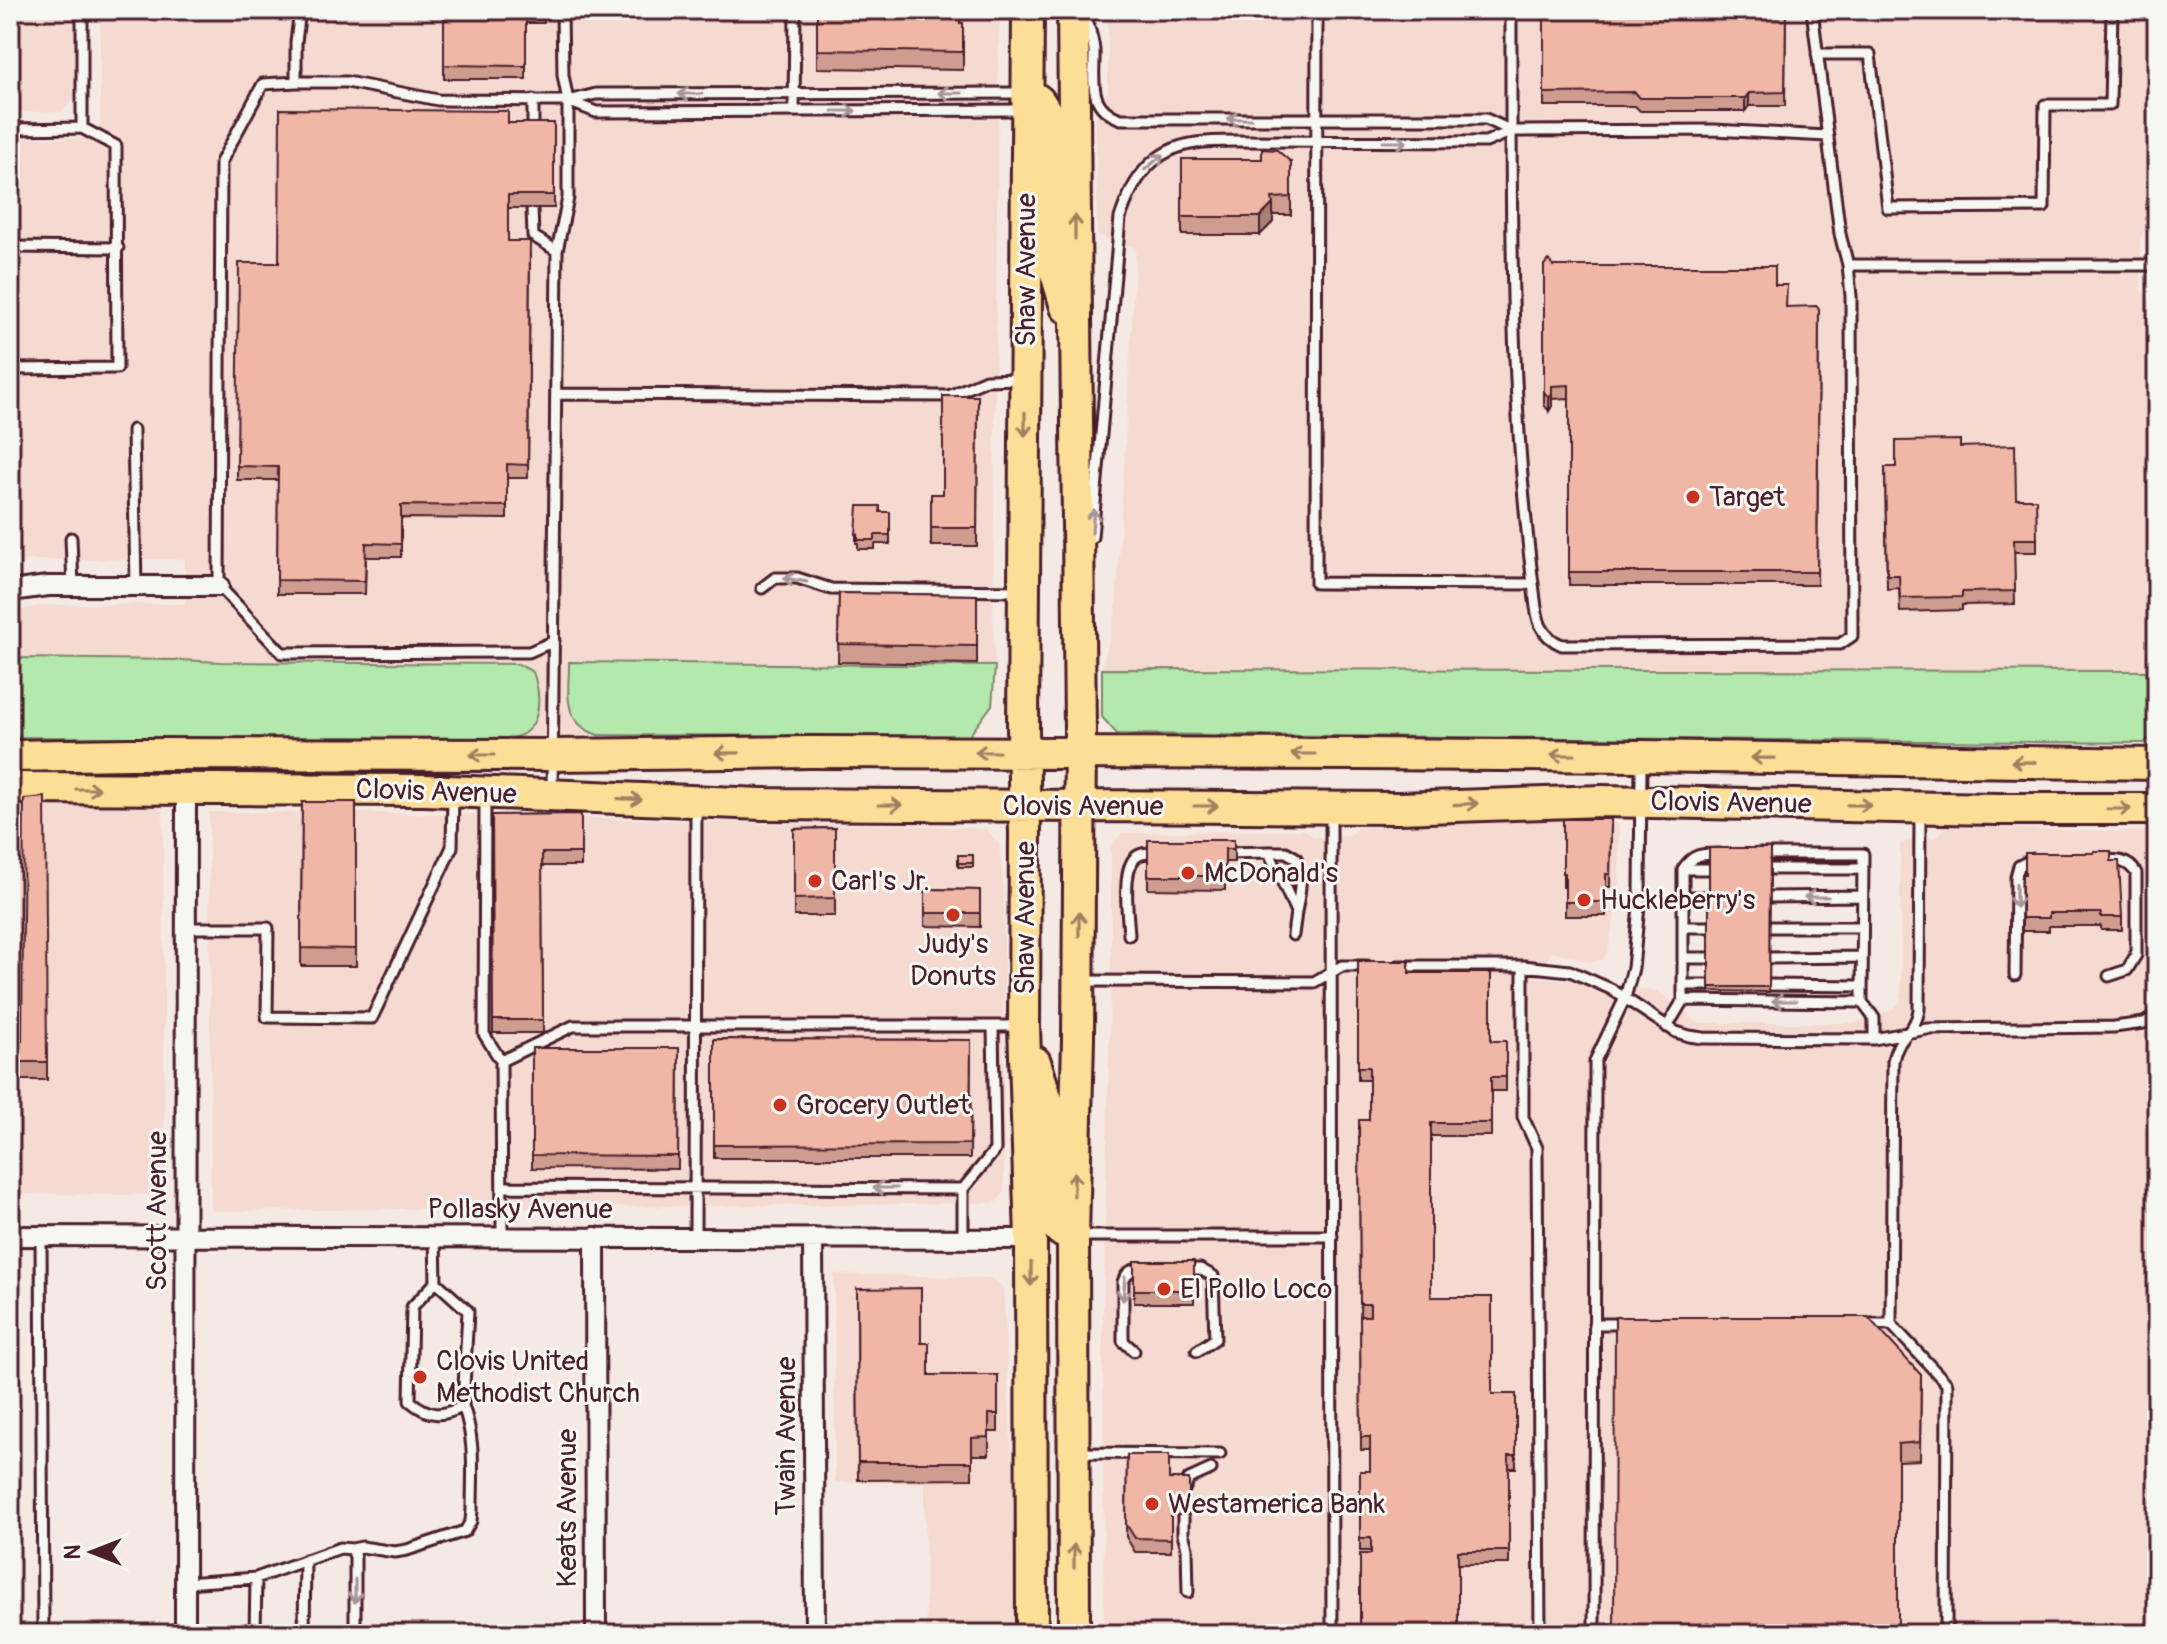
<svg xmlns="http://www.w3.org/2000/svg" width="2167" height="1644" font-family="Pangolin,sans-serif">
<rect width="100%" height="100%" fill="#f5e9e3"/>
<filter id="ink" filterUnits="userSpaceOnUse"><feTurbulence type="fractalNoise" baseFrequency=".0125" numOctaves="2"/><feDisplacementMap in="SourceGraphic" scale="16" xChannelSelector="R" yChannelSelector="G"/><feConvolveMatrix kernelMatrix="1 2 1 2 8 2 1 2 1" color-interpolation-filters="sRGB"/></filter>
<g filter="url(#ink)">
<path fill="#f4dad1" d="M10,10H74V99L61,112H10Z
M100,10H999L993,617L995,666L569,662V707L573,718L584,730L598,735L510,738L523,735L533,724L221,662L179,660L10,658V612L46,605L185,604V559L54,560H29L10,564V138H100Z
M1108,10H2157L2152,220L2140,238L2141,290L2157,306V671L1102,669L1116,611L1136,248L1097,235L1096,118L1108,91Z
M10,805H153L163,811L165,1195L10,1194Z
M209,812L477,814L774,824L915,825L986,829L999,844L1004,897V1193L995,1203L211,1211Z
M1550,819H1610L1619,826V880L1614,920L1608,950L1604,959L1590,962L1552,951L1537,978L1558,979L1657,991L1698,1023H1855L1891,1011L1901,1002L1900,843L1936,837L1946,827L2157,832V1634H1104L1103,1323L1111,964V847L1122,833L1305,830L1314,837L1350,836L1357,828Z
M834,1274L991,1278L1003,1287L1013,1483L1014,1634H926L925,1483L835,1482Z"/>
<path fill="#b3e9ac" stroke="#7e846c" stroke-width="2" d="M10,658L179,660L221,662L518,664L533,672C540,691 543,721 523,734C522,735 512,738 510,738L10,737Z
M569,662L995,666L992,705L969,736L598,735C561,722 569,694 569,662Z
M1102,669L2157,671V732L2144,743L1117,734L1102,717Z"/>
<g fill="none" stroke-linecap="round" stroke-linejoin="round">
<defs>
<path id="service" d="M300,10L296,42V82L263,84L221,162L219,586L282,653L529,652L554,641
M1317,10L1316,583L1533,584C1509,393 1511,202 1511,10
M1085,13C1088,25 1093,38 1094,50C1095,80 1086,107 1121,119H1486L1512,131L1714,130L1828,136
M1817,54H1870L1888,208L2044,207L2045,105H2110L2112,10
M296,82H347L438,100L568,101
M1023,110L596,112L568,101L596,94L1024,93
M794,111L795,10
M82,128V10
M10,129L82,128L116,146L117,368L10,369
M533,132V100
M532,208L533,236L557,251
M10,247L118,248
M1848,265H2157
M556,394L949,396L986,380L1021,379
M133,430L136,587
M1092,537L1120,218C1133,179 1152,149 1196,143C1209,141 1222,141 1235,141L1486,142L1512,131
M71,538L73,586
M1533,584C1537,609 1534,634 1562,645L1840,644L1852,636L1851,296L1848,265L1840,234L1812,10
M762,588L775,578H797L831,589L1021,591
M552,793L557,251L568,198V101L563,75L562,10
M485,797L484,1034L501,1061
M1331,813L1332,1634
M1269,852H1286L1296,858C1303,877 1300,892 1296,912
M1225,853L1269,852L1296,912L1293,935
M1758,854H1863L1862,1002L1874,1018V1039
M2100,860C2115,860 2128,859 2136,873V955L2127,970L2109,976
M1683,869H1710
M1769,869H1863
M1683,897H1710
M1769,897L1862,896
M1683,927H1710
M1769,927H1862
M186,928H268L267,1017L372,1018L452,847L453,795
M1129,935C1128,917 1122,873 1134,859C1140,852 1149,853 1158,853
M1683,958H1710
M1769,958L1862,957
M1398,966H1523L1570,971L1611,989L1676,1032L1689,1036L1703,1038L1874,1039L1927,1029L2114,1027L2144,1023L2157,1015
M1523,966V1117L1537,1148L1540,1634
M2015,975L2016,877L2019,866L2033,859
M1082,981L1314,982L1342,966H1367
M1683,985H1710
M1769,985L1862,986
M1683,1000L1862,1002
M1667,1027L1683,1000V869C1694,853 1702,854 1720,854
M502,1187L963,1189
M41,1236L43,1634
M1077,1236H1332
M435,1237L436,1282L412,1307L410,1401C428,1416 442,1418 463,1406L468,1311L436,1282
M502,1237L501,1061L573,1026H1020
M695,1238L696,805
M963,1238V1189L995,1150L993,1026
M1183,1269H1200L1213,1276L1215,1339L1197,1351
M1594,1324H1627
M1865,1324H1891L1947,1384L1946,1634
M1891,1324L1893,1061C1898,1034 1915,1034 1919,1010L1920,811
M1134,1351L1123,1341V1282C1127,1271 1132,1269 1144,1269
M1077,1453L1220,1454
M1184,1490L1189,1479L1211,1469
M1183,1504V1534L1187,1548L1188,1592
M352,1549L355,1557V1634
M185,1583L256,1578L340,1548L352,1549L362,1547L395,1552L407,1550L465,1531L471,1521L472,1510C472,1473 476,1441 463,1406
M255,1634L256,1578
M304,1634L305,1560
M1594,1634L1595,1061L1625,998L1633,968L1640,896L1641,762"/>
<path id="minor" d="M10,591L48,586H219
M10,1236L1031,1239
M595,1237L596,1634
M813,1238L815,1634
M185,1634L186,789"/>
<path id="primary" d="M1028,10L1023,729L1025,833L1024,1026L1031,1239L1032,1634
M1073,10L1080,730L1078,1039L1073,1236L1074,1634
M1028,93L1039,101L1049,117L1053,263L1066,307
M10,756L130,754L553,755L810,752L1360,754L1641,756L2157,764
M10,788L425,790L762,804L1399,808L1602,801L1995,809H2157
M1035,1062L1049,1107L1053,1219C1058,1230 1062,1233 1073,1236"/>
</defs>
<use href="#service" stroke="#4a1f2b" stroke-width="15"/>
<use href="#minor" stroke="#4a1f2b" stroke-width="24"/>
<use href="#primary" stroke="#4a1f2b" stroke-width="36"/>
<use href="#service" stroke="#f6f6f2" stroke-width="9"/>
<use href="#minor" stroke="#f6f6f2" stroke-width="18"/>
<use href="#primary" stroke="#fcde96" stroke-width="30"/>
</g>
<path fill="#ce9d90" stroke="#4a1f2b" stroke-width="2" d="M444,10H544V23H526V79H444Z
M817,10L963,23V70L817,68Z
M1544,10H1786L1785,106H1749L1745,111H1640L1635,106H1544Z
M508,123H554V208H508V241L530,254L528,478H507V519L401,518V557H366L365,594H277L278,480H237V466L279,263Z
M1182,159L1291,162V215H1273V222L1260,235H1182Z
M1544,265L1775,285L1787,307L1819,310L1817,585H1569V398L1552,399V406L1549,411L1544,405Z
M978,396L977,546H931V494H943Z
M1960,447L2016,499L2037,539V552H2014L2015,604L1962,605V610L1900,612L1899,588L1887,589L1885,467H1896Z
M880,512H890V544H875V549H858V543H856V534Z
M839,593L977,595V664L838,662Z
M302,802H356V966H301Z
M581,814V866H542L543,1033H493L492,815Z
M1563,819H1611L1610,887H1606V916H1565V887H1563Z
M835,828V916H794V829Z
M1148,840H1234V862H1225V890L1148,889Z
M1709,848H1770L1769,992L1709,991Z
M958,855H973V867H958Z
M2111,861L2122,917V930H2101V926H2049V931H2022V874Z
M925,889L980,890V927L925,926Z
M1358,961L1409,973L1491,1041L1506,1077V1091H1491V1136H1431V1297L1492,1394H1516V1468H1509V1564H1458L1360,1634L1371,1551H1360V1471H1370V1450H1361L1359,1120H1369V1080H1358Z
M714,1039L971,1040L970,1158H714Z
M10,1041L47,1062V1080H10Z
M532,1048H679L678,1169L532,1168Z
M1134,1261H1194V1303H1134Z
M857,1289L921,1343L929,1375H998V1432H989V1455H972V1479L858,1480Z
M1615,1317L1921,1375L1920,1460L1898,1461Z
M1127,1455L1169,1479H1189V1515H1171V1552H1135L1126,1537Z"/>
<path fill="#a88075" stroke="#4a1f2b" stroke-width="2" d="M1749,93V106L1745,111V98Z
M1273,204V222L1260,235V217Z
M1552,393V406L1549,411V398Z"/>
<path fill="#f0b7a7" stroke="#4a1f2b" stroke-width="2" d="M444,10H526V66L444,65Z
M817,10H960V23H963V52L817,50Z
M1544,10H1786L1785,92L1749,93L1745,98H1640L1635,92L1544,93Z
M280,109L508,111V123H554V195H508V241H530L528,465L507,464V506L401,505V544L366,543L365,581L277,580L278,467L237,466L239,263H279Z
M1262,149L1277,150L1291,162V197L1272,198L1273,204L1260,217H1182V159H1262Z
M1549,260L1553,266H1775V285H1787L1786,307L1817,306L1819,310L1817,572H1569V385L1552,386V393L1549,398L1544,392V265Z
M943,396H978L977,528H931V494H943Z
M1960,440V447L2015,445L2016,499H2036L2037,539H2014L2015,591L1962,592V597L1900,598L1899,575H1887L1885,467H1896V441Z
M858,506H880V512H890V535H875V540H858V534H856Z
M839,593L977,595V646L838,644Z
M45,797L47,1062H10V1041H22L24,799Z
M302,802H356V949L301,948Z
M581,814V853H542L543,1020H493L492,815Z
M1563,819H1611L1610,874H1606V902H1565V873H1563Z
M835,828V898L794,899V829Z
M1148,840H1234V849H1225V876H1148Z
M1709,848H1770L1769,987H1709Z
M2094,851H2111V861H2119L2122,917H2101V913H2049V918H2022V874H2025V853H2094Z
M958,855H973V863H958Z
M925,889L980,890V913H925Z
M1358,961H1409V973H1491V1041H1506V1077H1491V1123H1431V1297H1492V1394H1516V1455H1509V1551H1458V1633L1490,1634H1360V1554H1371V1538H1360V1471H1370V1437H1361L1360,1316H1370V1304H1360L1359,1120H1369V1067H1358Z
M714,1039L971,1040L970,1144L714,1145Z
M532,1048H679L678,1156L532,1155Z
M1134,1261H1194V1290H1134Z
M921,1288V1343H929V1375H998V1414H989V1437L972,1438V1462H858L857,1289Z
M1615,1317H1868L1921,1375L1920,1442L1898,1444V1634H1614Z
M1127,1455H1169V1479H1189V1502H1171V1539L1135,1538L1126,1524Z"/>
<defs><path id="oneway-shaft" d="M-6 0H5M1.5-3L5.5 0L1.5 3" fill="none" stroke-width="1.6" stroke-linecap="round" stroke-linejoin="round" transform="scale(2)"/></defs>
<g stroke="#a99598">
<use href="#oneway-shaft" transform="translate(950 93) rotate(-180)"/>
<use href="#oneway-shaft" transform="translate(690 94) rotate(180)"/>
<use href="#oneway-shaft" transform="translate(844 111)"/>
<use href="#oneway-shaft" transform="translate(1239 119) rotate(180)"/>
<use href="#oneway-shaft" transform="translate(1395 142)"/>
<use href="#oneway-shaft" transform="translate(1154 162) rotate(-40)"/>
<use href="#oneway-shaft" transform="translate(1093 521) rotate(-85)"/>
<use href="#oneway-shaft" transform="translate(795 580) rotate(-171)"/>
<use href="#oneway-shaft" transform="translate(2016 896) rotate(90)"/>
<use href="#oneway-shaft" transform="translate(1816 897) rotate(180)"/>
<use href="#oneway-shaft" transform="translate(1784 1001) rotate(-180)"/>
<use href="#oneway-shaft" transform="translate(885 1188) rotate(-180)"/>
<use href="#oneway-shaft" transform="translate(1124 1289) rotate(95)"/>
<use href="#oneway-shaft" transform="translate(355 1591) rotate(90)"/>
</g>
<g stroke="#a37e60">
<use href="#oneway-shaft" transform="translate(1075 227) rotate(-90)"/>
<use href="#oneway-shaft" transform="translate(1025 424) rotate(90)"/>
<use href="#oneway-shaft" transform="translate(987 752) rotate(-180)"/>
<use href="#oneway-shaft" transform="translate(727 753) rotate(179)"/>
<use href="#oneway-shaft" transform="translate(1303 754) rotate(180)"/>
<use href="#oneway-shaft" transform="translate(482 755) rotate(-180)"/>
<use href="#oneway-shaft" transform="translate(1563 755) rotate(-180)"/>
<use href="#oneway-shaft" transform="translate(1763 758) rotate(-179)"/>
<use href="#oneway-shaft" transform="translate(2023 762) rotate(-179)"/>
<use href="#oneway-shaft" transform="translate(88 789)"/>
<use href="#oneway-shaft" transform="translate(630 799) rotate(2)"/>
<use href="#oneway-shaft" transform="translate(1466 804) rotate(-3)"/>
<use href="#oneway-shaft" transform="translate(890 805)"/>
<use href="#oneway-shaft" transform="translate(1859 805) rotate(1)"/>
<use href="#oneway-shaft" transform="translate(1206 806)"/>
<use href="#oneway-shaft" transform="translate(2119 809)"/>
<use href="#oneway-shaft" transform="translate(1079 924) rotate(-90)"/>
<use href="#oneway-shaft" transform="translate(1074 1184) rotate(-89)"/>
<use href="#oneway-shaft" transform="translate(1031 1274) rotate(90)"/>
<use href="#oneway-shaft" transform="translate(1074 1556) rotate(-90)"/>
</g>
</g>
<g fill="#c8321e" stroke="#f6f6f2" stroke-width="3">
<circle cx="1693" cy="497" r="8"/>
<circle cx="1188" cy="873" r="8"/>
<circle cx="815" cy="881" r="8"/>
<circle cx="1584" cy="900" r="8"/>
<circle cx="953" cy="915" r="8"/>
<circle cx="780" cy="1105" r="8"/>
<circle cx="1164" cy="1289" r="8"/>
<circle cx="420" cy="1377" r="8"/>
<circle cx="1152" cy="1504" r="8"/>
</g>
<g text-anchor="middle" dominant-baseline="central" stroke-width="6" stroke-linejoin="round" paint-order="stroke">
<g font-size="28" fill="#4a1f2b" stroke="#f6f6f2">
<text transform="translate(1026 270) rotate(-90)">Shaw Avenue</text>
<text transform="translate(436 792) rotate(2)">Clovis Avenue</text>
<text transform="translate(1731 803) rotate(1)">Clovis Avenue</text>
<text x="1083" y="806">Clovis Avenue</text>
<text transform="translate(1025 918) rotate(-90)">Shaw Avenue</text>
<text x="520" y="1209">Pollasky Avenue</text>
<text transform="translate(157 1211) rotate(-90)">Scott Avenue</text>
<text transform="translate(786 1436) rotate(-90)">Twain Avenue</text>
<text transform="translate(567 1508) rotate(-90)">Keats Avenue</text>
</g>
<g font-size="28" fill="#4a1f2b" stroke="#f6f6f2" text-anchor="start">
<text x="1709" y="497">Target</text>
<text x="1204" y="873">McDonald's</text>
<text x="831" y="881">Carl's Jr.</text>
<text x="1600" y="900">Huckleberry's</text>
<text x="953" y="944" text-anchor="middle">Judy's<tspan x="953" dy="32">Donuts</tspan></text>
<text x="796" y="1105">Grocery Outlet</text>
<text x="1180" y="1289">El Pollo Loco</text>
<text x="436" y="1361">Clovis United<tspan x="436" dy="32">Methodist Church</tspan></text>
<text x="1168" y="1504">Westamerica Bank</text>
</g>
</g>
<rect width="2167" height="1644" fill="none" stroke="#f6f6f2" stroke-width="40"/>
<rect x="20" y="20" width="2127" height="1604" fill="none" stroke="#4a1f2b" stroke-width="3" filter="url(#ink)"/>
<g transform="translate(92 1552) rotate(270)" stroke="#f6f6f2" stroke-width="6" paint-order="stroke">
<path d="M0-6L14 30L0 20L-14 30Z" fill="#4a1f2b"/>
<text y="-12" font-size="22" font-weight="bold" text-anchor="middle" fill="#4a1f2b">N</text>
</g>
</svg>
